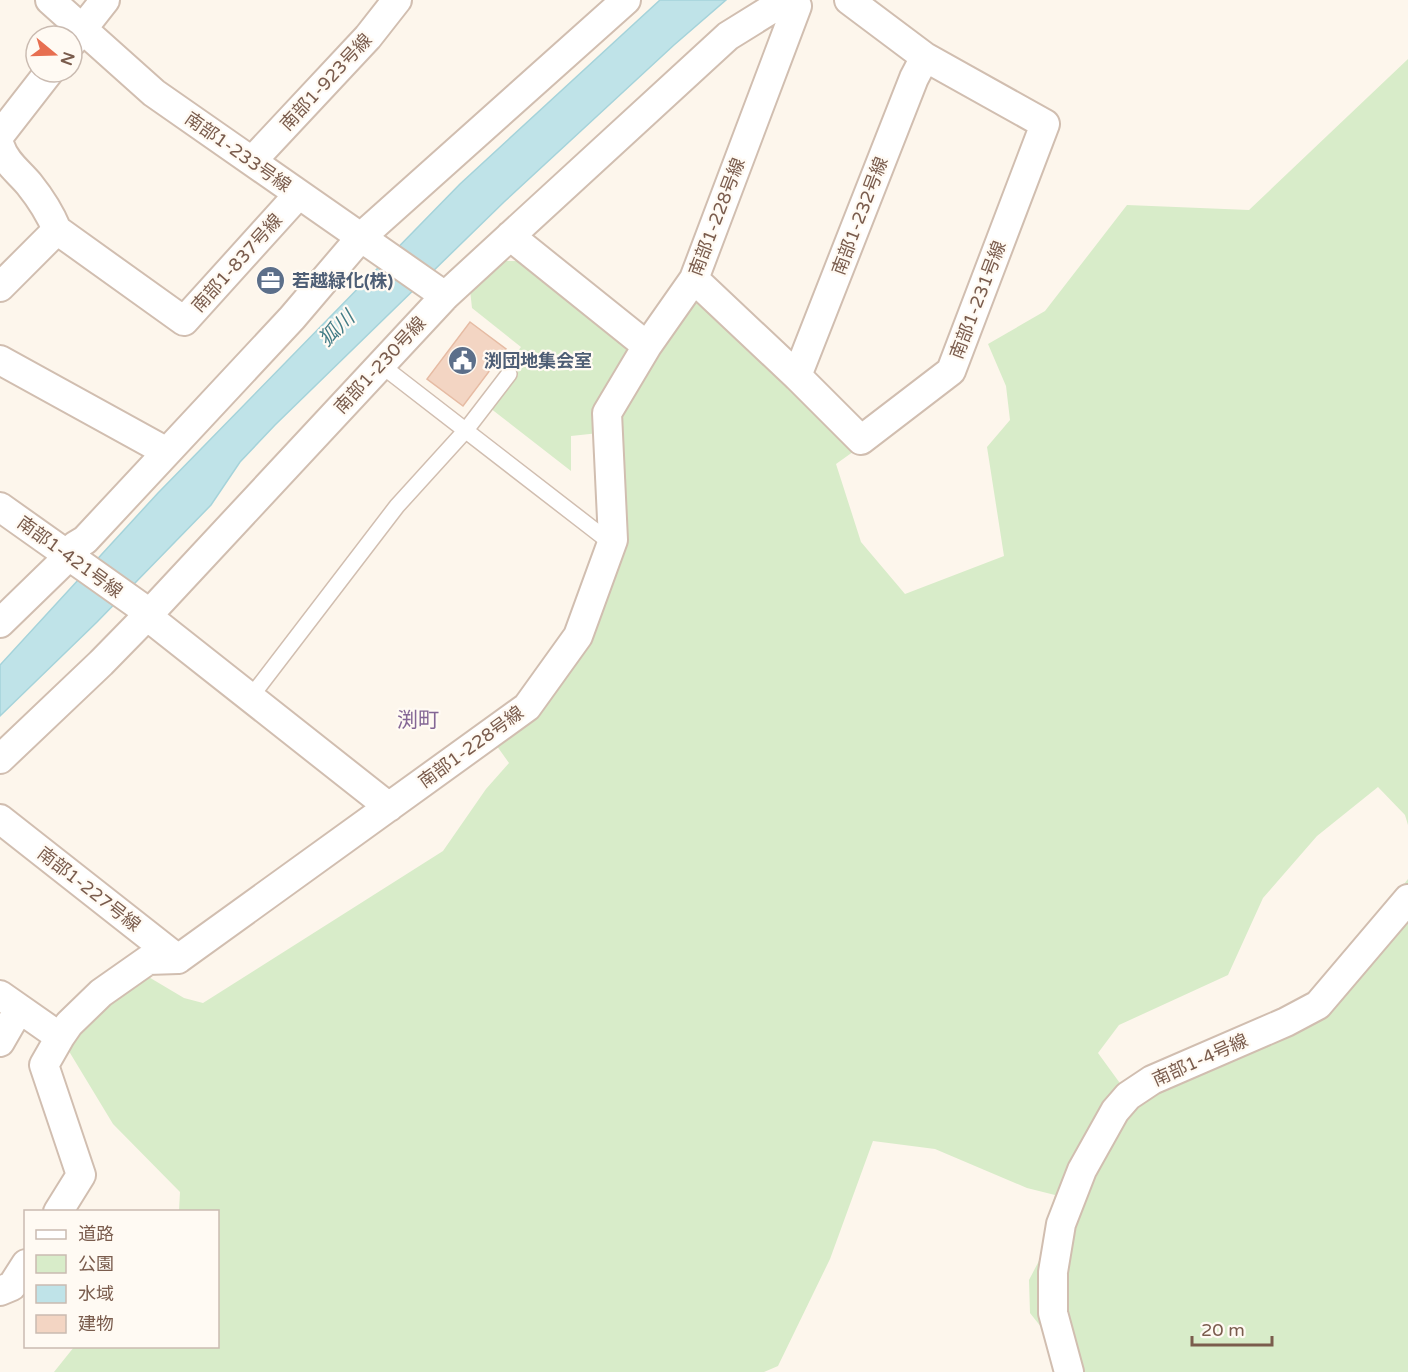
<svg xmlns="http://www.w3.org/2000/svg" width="1408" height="1372" font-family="'Varela Round','Noto Sans JP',sans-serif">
<rect width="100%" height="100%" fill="#fdf6ec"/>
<path fill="#d8ecc9" d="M1408,59V825L1405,815L1378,787L1317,836L1263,898L1228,975L1119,1025L1098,1053L1122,1086L1315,992L1336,969L1408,879V1372H1055L1045,1332L1030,1313L1029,1280L1042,1255L1047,1222L1055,1195L1027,1188L935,1149L873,1141L830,1259L778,1366L764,1372H54L74,1347L218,1346V1212L179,1211L180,1192L113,1124L67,1048L86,1022L147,976L184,998L203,1003L443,851L486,789L509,763L494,742L587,642L618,422L689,302L705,303L857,449L836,464L861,542L905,594L1004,556L987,447L1010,420L1006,386L988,344L1045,311L1127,205L1249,210Z
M502,261H518L626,347L630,361L599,433L571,436V471L490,408L517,372L508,364L521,347L472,308L470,290Z"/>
<path fill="#bfe3e8" stroke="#a5d3da" stroke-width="1.5" d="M660,0H726L674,45L504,202L275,425L240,462L211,505L97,622L0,716V665L158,493L460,184Z"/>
<path fill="#f3d5c3" stroke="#e6bba3" stroke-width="1.5" d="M470,322L506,349L463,406L427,379Z"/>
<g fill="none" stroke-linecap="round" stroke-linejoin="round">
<defs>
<path id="lane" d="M381,365L602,536L613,540
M250,698L397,506L466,430L509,374"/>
<path id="street" d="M50,0L154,93L445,296
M72,42L105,0
M0,135L49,72
M0,146C5,162 19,172 29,184C41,199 50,213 57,230L0,287
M252,161L368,37L397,0
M57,230L184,321L298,195
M510,236L647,346
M694,279L797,376L861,440L951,371L1045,124L925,57L849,0
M0,360L167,452
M797,376L914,78L925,57
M0,507L141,607L147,616L389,807
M0,623L70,555L75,546L85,540L292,318L361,237L626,0
M0,759L101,663L147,616L445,296L728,36L786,0
M0,819L178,959
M0,995L60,1037
M0,1042L19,1009
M58,1212L81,1175L44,1065L60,1037L69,1024L101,993L148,960L178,959L527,707L578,636L613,540L607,413L647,346L694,279L797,6L794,0
M0,1291L12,1286L26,1264
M1069,1372L1053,1313V1272L1061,1224L1082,1170L1115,1111L1128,1096L1152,1080L1286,1022L1318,1005L1408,899"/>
</defs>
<use href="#lane" stroke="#d1beb0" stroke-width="18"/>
<use href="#street" stroke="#d1beb0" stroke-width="32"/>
<use href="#lane" stroke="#fff" stroke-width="15"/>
<use href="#street" stroke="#fff" stroke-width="28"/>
</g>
<defs>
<symbol id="office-disc" viewBox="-11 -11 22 22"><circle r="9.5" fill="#5c6f8a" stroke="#fffaf3"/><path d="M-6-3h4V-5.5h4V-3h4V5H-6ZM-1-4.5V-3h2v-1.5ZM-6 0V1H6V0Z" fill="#fff"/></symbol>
<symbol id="civic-disc" viewBox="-11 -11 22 22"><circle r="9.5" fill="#5c6f8a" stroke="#fffaf3"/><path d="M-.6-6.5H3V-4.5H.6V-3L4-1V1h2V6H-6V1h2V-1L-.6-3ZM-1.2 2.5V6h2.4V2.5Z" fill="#fff"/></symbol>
</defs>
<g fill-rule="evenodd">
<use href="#office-disc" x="254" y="264" width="33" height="33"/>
<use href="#civic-disc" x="446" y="344" width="33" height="33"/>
</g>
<g text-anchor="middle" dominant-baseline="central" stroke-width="4.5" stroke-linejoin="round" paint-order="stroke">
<g font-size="18" fill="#7a5c4d" stroke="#fffaf3">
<text transform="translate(326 82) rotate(-47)">南部1-923号線</text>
<text transform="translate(238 152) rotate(35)">南部1-233号線</text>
<text transform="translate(860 216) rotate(-69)">南部1-232号線</text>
<text transform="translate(717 217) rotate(-69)">南部1-228号線</text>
<text transform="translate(237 263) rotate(-48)">南部1-837号線</text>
<text transform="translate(978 300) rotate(-69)">南部1-231号線</text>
<text transform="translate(380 365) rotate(-47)">南部1-230号線</text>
<text transform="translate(70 557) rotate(36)">南部1-421号線</text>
<text transform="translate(471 747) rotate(-36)">南部1-228号線</text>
<text transform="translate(89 889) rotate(38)">南部1-227号線</text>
<text transform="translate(1200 1060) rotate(-24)">南部1-4号線</text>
</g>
<g font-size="18" font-weight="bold" fill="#4e5e75" stroke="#fffaf3" text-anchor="start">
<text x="292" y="281">若越緑化(株)</text>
<text x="484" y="361">渕団地集会室</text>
</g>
<g font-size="20" font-style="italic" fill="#437c86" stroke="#fffaf3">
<text transform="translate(337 329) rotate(-44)">狐川</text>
</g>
<g font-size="21" fill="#846695" stroke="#fffaf3">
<text x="418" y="720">渕町</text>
</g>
</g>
<rect x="24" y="1210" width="195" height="138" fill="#fffaf3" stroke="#cabbb1" stroke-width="1.5"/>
<rect x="36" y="1230" width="30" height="9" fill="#ffffff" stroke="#cabbb1" stroke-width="1.5"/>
<text x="78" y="1240" font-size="18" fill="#7a5c4d">道路</text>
<rect x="36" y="1255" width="30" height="18" fill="#d8ecc9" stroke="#cabbb1" stroke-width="1.5"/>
<text x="78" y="1270" font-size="18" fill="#7a5c4d">公園</text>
<rect x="36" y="1285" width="30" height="18" fill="#bfe3e8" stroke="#cabbb1" stroke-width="1.5"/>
<text x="78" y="1300" font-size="18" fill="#7a5c4d">水域</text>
<rect x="36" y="1315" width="30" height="18" fill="#f3d5c3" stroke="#cabbb1" stroke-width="1.5"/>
<text x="78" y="1330" font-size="18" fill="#7a5c4d">建物</text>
<g transform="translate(54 54) rotate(109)"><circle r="28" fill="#fffaf3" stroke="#cabbb1" stroke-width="1.5"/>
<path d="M0-4.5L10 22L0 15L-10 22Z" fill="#e76f51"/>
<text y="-9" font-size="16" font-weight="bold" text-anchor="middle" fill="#7a5c4d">N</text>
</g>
<path d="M1192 1336v9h80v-9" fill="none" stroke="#7a5c4d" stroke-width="3"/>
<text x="1201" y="1336" font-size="18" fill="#7a5c4d" stroke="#fffaf3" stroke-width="4.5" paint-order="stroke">20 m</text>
</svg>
